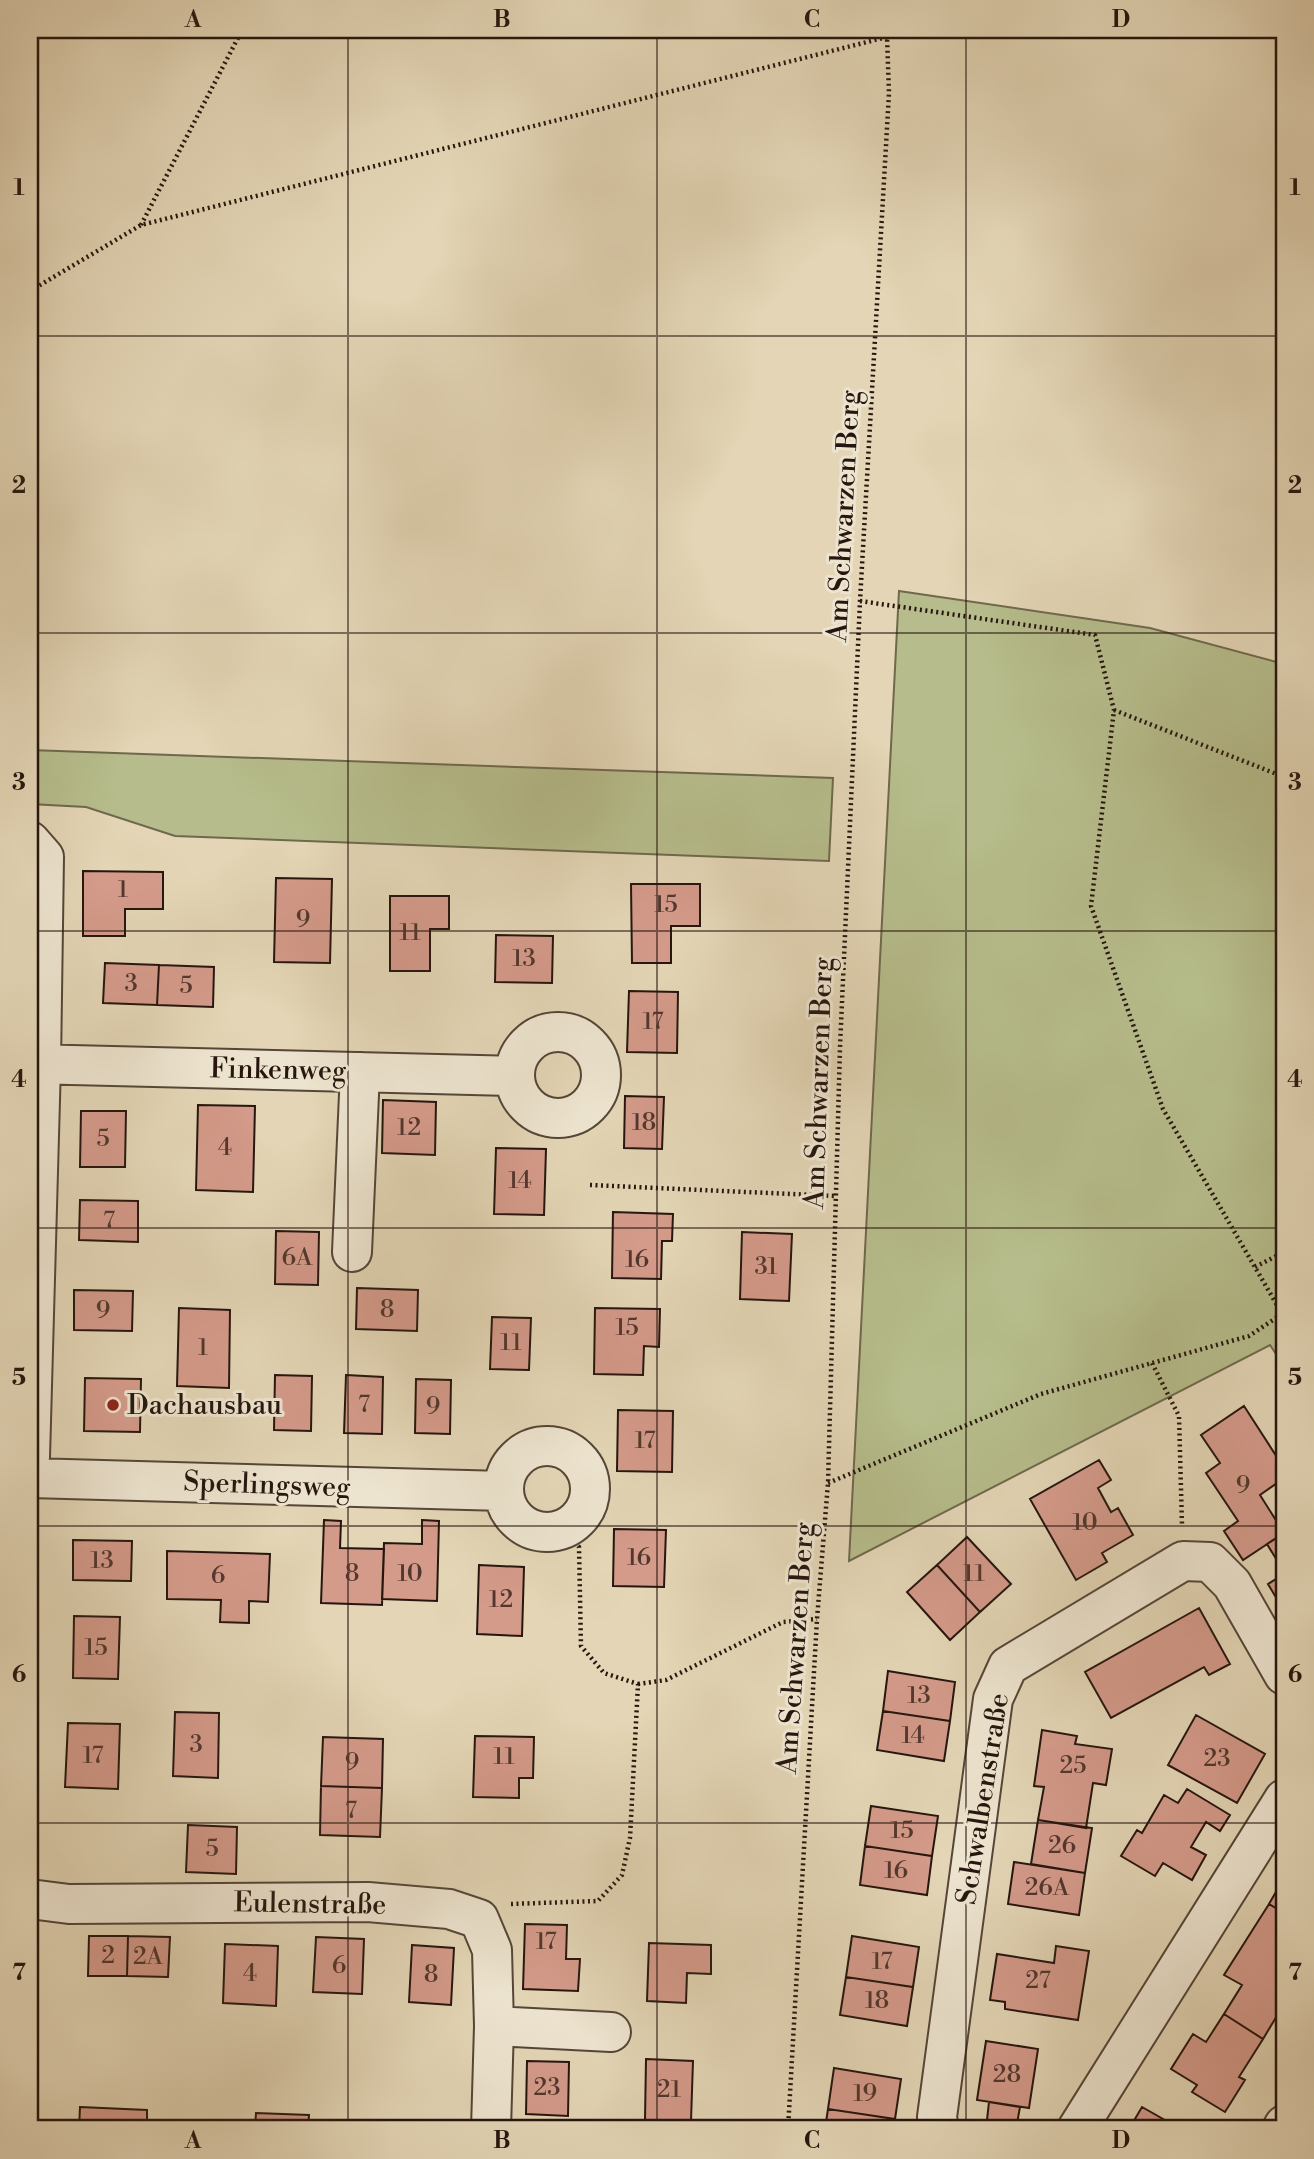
<svg xmlns="http://www.w3.org/2000/svg" width="1314" height="2159" font-family="'Libre Bodoni',serif">
<rect width="100%" height="100%" fill="#e3d5b5"/>
<filter id="stains"><feTurbulence type="fractalNoise" baseFrequency=".00286" numOctaves="4"/><feColorMatrix values="0 0 0 0 .2 0 0 0 0 .09 0 0 0 0 .02 0 0 0 .5 -.17"/></filter>
<radialGradient id="worn" r=".72"><stop offset=".6" stop-color="#630" stop-opacity="0"/><stop offset="1" stop-color="#630" stop-opacity=".3"/></radialGradient>
<path fill="#b6bc8b" stroke="#6e694d" stroke-width="2" d="M899,591L1150,628L1284,664V1366L1270,1345L849,1561Z
M30,750L833,778L829,861L175,836L86,807L30,804Z"/>
<path fill="#d49a8a" stroke="#26160f" stroke-width="2" d="M83,871L163,872V909H125V936H83Z
M276,878L332,879L330,963L274,962Z
M631,884H700V926H671V963H632Z
M390,896H449V929H430V971H390Z
M496,935L553,936L552,983L495,982Z
M105,963L159,965L157,1005L103,1003Z
M159,965L214,967L213,1007L157,1005Z
M629,991L678,992L677,1053L627,1052Z
M625,1096L664,1097L662,1149L624,1148Z
M383,1100L436,1102L435,1155L382,1153Z
M198,1105L255,1106L253,1192L196,1190Z
M81,1111H126L125,1167H80Z
M496,1148L546,1149L544,1215L494,1214Z
M80,1200L138,1201V1242L79,1240Z
M613,1212L673,1214L672,1241H662L661,1279L612,1278Z
M276,1231L319,1232L318,1285L275,1284Z
M742,1232L792,1234L789,1301L740,1299Z
M357,1288L418,1290L417,1331L356,1329Z
M74,1290L133,1291L132,1331L74,1330Z
M179,1308L230,1310L229,1388L177,1386Z
M595,1308L660,1309L659,1347L644,1346L643,1375L594,1374Z
M492,1317L531,1318L529,1370L490,1369Z
M275,1375L312,1376L311,1431L274,1430Z
M346,1375L383,1377L382,1434L344,1433Z
M85,1378L141,1379L140,1432L84,1431Z
M416,1379L451,1380L450,1434L415,1433Z
M1244,1406L1284,1468V1478L1260,1495L1284,1533L1243,1560L1224,1531L1238,1521L1206,1473L1220,1463L1201,1435Z
M618,1410L673,1411L672,1472L617,1471Z
M1099,1460L1111,1480L1098,1488L1111,1512L1118,1508L1133,1535L1102,1553L1107,1562L1076,1580L1030,1499Z
M324,1520L341,1521L340,1548L384,1549L382,1605L321,1603Z
M422,1520L439,1521L437,1601L382,1599L384,1543L422,1544Z
M614,1529L666,1530L664,1587L613,1586Z
M1284,1533V1572L1267,1544Z
M967,1537L1011,1584L980,1612L937,1565Z
M73,1540L132,1541L131,1581L73,1580Z
M167,1551L270,1554L268,1602L249,1601V1623L220,1622L221,1600L167,1599Z
M479,1565L524,1567L522,1636L477,1634Z
M937,1565L980,1612L950,1640L907,1592Z
M1284,1574V1611L1268,1584Z
M1199,1608L1230,1664L1209,1675L1204,1667L1111,1718L1085,1672Z
M74,1616L120,1617L118,1679L73,1678Z
M888,1671L955,1682L950,1721L883,1711Z
M883,1711L950,1721L944,1761L877,1750Z
M175,1712L219,1713L218,1778L173,1776Z
M1196,1715L1265,1754L1237,1803L1168,1765Z
M68,1723L120,1724L118,1789L65,1787Z
M1042,1730L1077,1736L1075,1744L1112,1749L1106,1785L1093,1783L1086,1828L1038,1820L1044,1787L1034,1786Z
M475,1736L534,1737L533,1778H519V1798L473,1797Z
M323,1737L383,1739L382,1788L321,1786Z
M321,1786L382,1788L380,1837L320,1835Z
M1187,1789L1230,1815L1220,1831L1206,1822L1191,1847L1206,1855L1192,1880L1163,1863L1155,1876L1121,1856L1137,1830L1142,1833L1164,1795L1178,1803Z
M871,1806L938,1816L932,1856L865,1846Z
M1038,1820L1092,1828L1085,1873L1031,1864Z
M188,1825L237,1827L236,1874L186,1872Z
M865,1846L932,1856L927,1895L860,1885Z
M1014,1862L1085,1873L1079,1915L1008,1904Z
M1284,1878V1913L1269,1904Z
M1269,1904L1284,1913V2004L1263,2039L1224,2014L1242,1985L1224,1975Z
M525,1924L567,1925L566,1959H580L578,1991L523,1989Z
M89,1936H128L127,1976H88Z
M128,1936L170,1937L168,1977L127,1976Z
M852,1936L919,1947L913,1987L846,1977Z
M316,1937L364,1939L362,1994L313,1992Z
M649,1943L711,1945V1974L687,1973L686,2003L647,2001Z
M225,1944L278,1946L276,2006L223,2003Z
M412,1945L454,1948L451,2005L409,2002Z
M1056,1946L1089,1951L1078,2020L1005,2009V2002L990,2000L997,1954L1054,1963Z
M846,1977L913,1987L907,2026L840,2015Z
M1224,2014L1263,2039L1239,2077L1245,2080L1225,2112L1192,2092L1197,2085L1171,2069L1193,2034L1206,2042Z
M986,2041L1038,2049L1029,2108L977,2100Z
M646,2059L693,2061L691,2121L645,2120Z
M527,2061L569,2062L568,2116L526,2114Z
M834,2068L901,2079L895,2119L828,2109Z
M989,2102L1020,2107L1016,2129H986Z
M80,2107L147,2110V2129H79Z
M1142,2107L1177,2127L1176,2129H1129Z
M828,2109L895,2119L893,2129H825Z
M256,2113L309,2115L308,2129H255Z"/>
<g fill="none" stroke-linecap="round" stroke-linejoin="round">
<defs>
<path id="minor" d="M30,841L44,857L41,1064L30,1457
M515 1075a43 43 0 1 1 86 0a43 43 0 1 1-86 0Z
M30,1064L515,1076
M352,1252L360,1072
M504 1489a43 43 0 1 1 86 0a43 43 0 1 1-86 0Z
M30,1478L504,1491
M30,1899L69,1904L368,1902L449,1909L479,1919L492,1950L494,2026L491,2129
M494,2026L611,2032
M939,2129L937,2117L993,1699L1008,1666L1183,1561L1210,1562L1232,1584L1284,1675
M1077,2129L1284,1799
M1282,2129L1284,2125"/>
</defs>
<use href="#minor" stroke="#554638" stroke-width="42"/>
<path stroke="#26160f" stroke-width="4.5" stroke-dasharray="2 3.5" stroke-linecap="butt" d="M141,225L242,30
M30,291L141,225L887,37L895,30
M860,601L1095,635L1114,710L1091,906L1163,1109L1284,1317
M1114,710L1284,777
M590,1185L836,1196
M1255,1267L1284,1252
M1152,1363L1179,1416L1182,1525
M828,1483L1041,1394L1249,1336L1282,1314
M638,1684L666,1680L783,1622L817,1619
M511,1904L598,1901L622,1875L630,1838L638,1684L604,1673L581,1646L579,1547L563,1529
M788,2129L817,1619L828,1483L840,1047L860,601L889,93L887,37"/>
<use href="#minor" stroke="#ede4cf" stroke-width="38"/>
</g>
<path fill="none" stroke="#26160f" stroke-width="2" stroke-opacity="0.55" d="M348,30V2129M657,30V2129M966,30V2129M30,336H1284M30,633H1284M30,931H1284M30,1228H1284M30,1526H1284M30,1823H1284"/>
<circle fill="#8f2418" stroke="#ede4cf" stroke-width="2.5" cx="113" cy="1405" r="7"/>
<g text-anchor="middle" dominant-baseline="central" stroke-width="6" stroke-linejoin="round" paint-order="stroke">
<g font-size="24" fill="#52372e">
<text x="123" y="890">1</text>
<text x="666" y="905">15</text>
<text x="303" y="920">9</text>
<text x="410" y="933">11</text>
<text x="524" y="959">13</text>
<text x="131" y="984">3</text>
<text x="186" y="986">5</text>
<text x="653" y="1022">17</text>
<text x="644" y="1123">18</text>
<text x="409" y="1128">12</text>
<text x="103" y="1139">5</text>
<text x="225" y="1148">4</text>
<text x="520" y="1181">14</text>
<text x="109" y="1221">7</text>
<text x="297" y="1258">6A</text>
<text x="637" y="1260">16</text>
<text x="766" y="1267">31</text>
<text x="387" y="1310">8</text>
<text x="103" y="1311">9</text>
<text x="627" y="1328">15</text>
<text x="511" y="1343">11</text>
<text x="203" y="1348">1</text>
<text x="364" y="1405">7</text>
<text x="433" y="1407">9</text>
<text x="645" y="1441">17</text>
<text x="1243" y="1486">9</text>
<text x="1085" y="1523">10</text>
<text x="639" y="1558">16</text>
<text x="102" y="1561">13</text>
<text x="352" y="1574">8</text>
<text x="410" y="1574">10</text>
<text x="974" y="1574">11</text>
<text x="218" y="1576">6</text>
<text x="501" y="1600">12</text>
<text x="96" y="1648">15</text>
<text x="919" y="1696">13</text>
<text x="913" y="1736">14</text>
<text x="196" y="1745">3</text>
<text x="93" y="1756">17</text>
<text x="504" y="1757">11</text>
<text x="1217" y="1759">23</text>
<text x="352" y="1763">9</text>
<text x="1073" y="1766">25</text>
<text x="351" y="1811">7</text>
<text x="902" y="1831">15</text>
<text x="1062" y="1846">26</text>
<text x="212" y="1849">5</text>
<text x="896" y="1871">16</text>
<text x="1047" y="1888">26A</text>
<text x="546" y="1942">17</text>
<text x="108" y="1956">2</text>
<text x="148" y="1957">2A</text>
<text x="882" y="1962">17</text>
<text x="339" y="1966">6</text>
<text x="250" y="1974">4</text>
<text x="431" y="1975">8</text>
<text x="1038" y="1981">27</text>
<text x="877" y="2001">18</text>
<text x="1007" y="2075">28</text>
<text x="547" y="2088">23</text>
<text x="669" y="2090">21</text>
<text x="865" y="2094">19</text>
</g>
<g font-size="28" fill="#26160f" stroke="#ede4cf">
<text transform="translate(844 516) rotate(-87)">Am Schwarzen Berg</text>
<text transform="translate(278 1070) rotate(1)">Finkenweg</text>
<text transform="translate(819 1083) rotate(-88)">Am Schwarzen Berg</text>
<text transform="translate(267 1485) rotate(2)">Sperlingsweg</text>
<text transform="translate(796 1648) rotate(-86)">Am Schwarzen Berg</text>
<text transform="translate(983 1799) rotate(-81)">Schwalbenstraße</text>
<text transform="translate(310 1904) rotate(1)">Eulenstraße</text>
</g>
<g font-size="28" fill="#26160f" stroke="#ede4cf" text-anchor="start">
<text x="127" y="1405">Dachausbau</text>
</g>
</g>
<rect width="1314" height="2159" fill="none" stroke="#e3d5b5" stroke-width="77"/>
<rect x="38" y="38" width="1238" height="2082" fill="none" stroke="#26160f" stroke-width="2.5"/>
<g font-size="23" text-anchor="middle" font-weight="bold" fill="#26160f">
<text x="193" y="27">A</text>
<text x="502" y="27">B</text>
<text x="812" y="27">C</text>
<text x="1121" y="27">D</text>
<text x="19" y="195">1</text>
<text x="1295" y="195">1</text>
<text x="19" y="493">2</text>
<text x="1295" y="493">2</text>
<text x="19" y="790">3</text>
<text x="1295" y="790">3</text>
<text x="19" y="1087">4</text>
<text x="1295" y="1087">4</text>
<text x="19" y="1385">5</text>
<text x="1295" y="1385">5</text>
<text x="19" y="1682">6</text>
<text x="1295" y="1682">6</text>
<text x="19" y="1980">7</text>
<text x="1295" y="1980">7</text>
<text x="193" y="2148">A</text>
<text x="502" y="2148">B</text>
<text x="812" y="2148">C</text>
<text x="1121" y="2148">D</text>
</g>
<rect width="100%" height="100%" filter="url(#stains)"/>
<rect width="100%" height="100%" fill="url(#worn)"/>
</svg>
